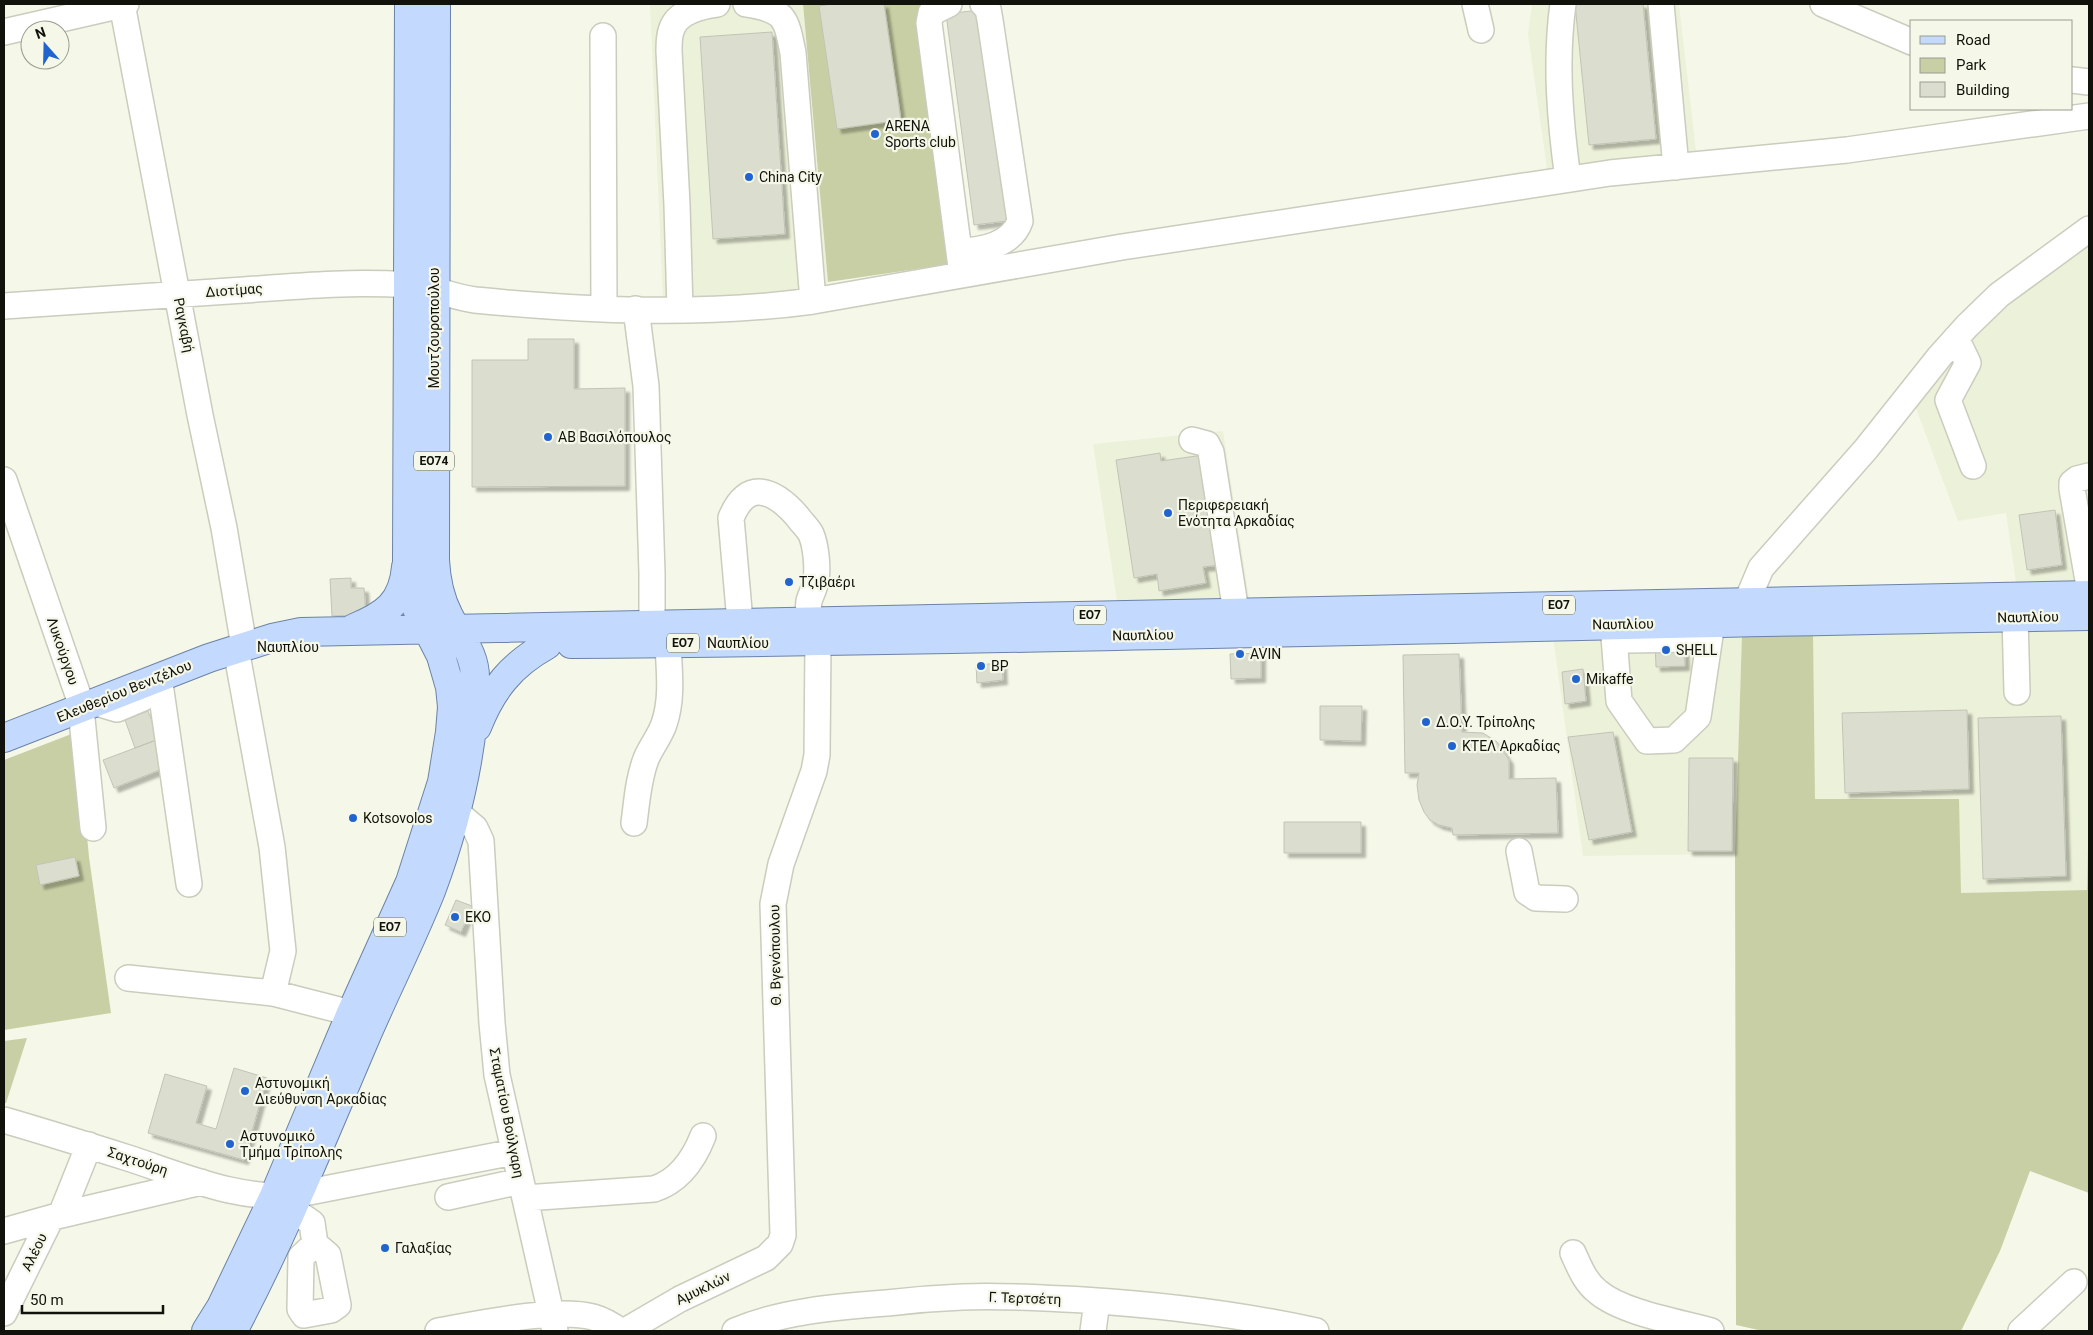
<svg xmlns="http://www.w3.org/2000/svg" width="2093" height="1335" font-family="Roboto,sans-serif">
<defs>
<filter id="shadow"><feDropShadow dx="4.5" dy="4.5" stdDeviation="1" flood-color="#0004"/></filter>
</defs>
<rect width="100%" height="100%" fill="#f5f8e8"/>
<path fill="#ecf1d9" d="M650,4H803L828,282L822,289L751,301H663Z
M1532,4H1679L1697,160L1548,176L1528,34Z
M2089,244V805L2087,890L1961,893L1958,799H1815L1812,633L2019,631L2016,583L2006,513L1958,521L1914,403L1953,357L2002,307Z
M1223,431L1249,598L1117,601L1093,444Z
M1742,634L1735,854L1583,856L1553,637Z"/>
<path fill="#c8cfa4" d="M803,4H921L951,264L828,282Z
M1813,633L1815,799H1959L1961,893L2087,890L2089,805V1193L2030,1171L2000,1251L1961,1331H1763L1736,1325L1735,854L1742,634Z
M74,733L81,774L89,857L111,1013L4,1030V760Z
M27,1038L6,1103H4V1041Z"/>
<path fill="#dbdecf" stroke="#c1c4b5" filter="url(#shadow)" d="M832,4H884L901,120L837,129L819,6Z
M1575,4H1643L1656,139L1589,145Z
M987,9L1015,220L974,225L946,14Z
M772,32L785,234L713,239L700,37Z
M528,339H574V389L625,388V486L472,487V360H528Z
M1160,453L1161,461L1203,455L1219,565L1203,567L1206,583L1159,591L1157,574L1134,578L1116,460Z
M2055,510L2062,565L2027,570L2019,515Z
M351,578V588H364L366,615L332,616L330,579Z
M1684,641L1685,666L1656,667L1655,642Z
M1261,653V678L1231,679L1230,654Z
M1459,654L1462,732L1483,733L1497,742L1509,760V779L1556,778L1558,833L1453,835L1452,828L1439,825L1430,820L1424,812L1419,800L1417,785L1419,773H1405L1403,655Z
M1002,663L1003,680L977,683L976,665Z
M1583,669L1586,701L1565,704L1562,672Z
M1320,706H1362L1361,741L1320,740Z
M1967,710L1969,789L1845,793L1842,713Z
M148,711L159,739L135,748L125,720Z
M2061,716L2066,876L1983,879L1978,718Z
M1613,732L1632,832L1589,840L1568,737Z
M159,739L170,766L114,788L103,760Z
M1689,758H1733L1732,851H1688Z
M1284,822H1361V853H1284Z
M75,857L79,876L40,885L36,865Z
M456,900L472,906L461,932L445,925Z
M234,1068L267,1078L244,1160L148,1133L165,1074L207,1086L196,1123L216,1129Z"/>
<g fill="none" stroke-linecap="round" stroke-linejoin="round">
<defs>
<path id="minor" d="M122,4L200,415L224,528L244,646
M746,4C785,10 786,17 793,53L813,301
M949,4L931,13L929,23L961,267
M1475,4L1481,30
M1563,4C1555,62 1560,121 1568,179
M1661,4L1676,167
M1823,4L1912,42
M4,32L126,4
M603,36L604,308
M2072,80L2089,82
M959,251C981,251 1012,245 1020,221L990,20L988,9L983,4
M4,306C84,301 164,295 244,290C298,286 353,281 407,285C430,286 451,297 475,300C587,311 701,316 813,301L1122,247L1610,173L1847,150L2089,116
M636,309L646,386L652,573V624
M680,310L677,205L669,51C669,45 669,37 671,31C676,12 701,6 717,4
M1956,338L1968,363L1948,400L1973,466
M1192,440L1207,444L1211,452L1236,612
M2089,476L2077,479L2072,483V489L2089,586
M4,480L78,695L81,709L93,828
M2015,617L2017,692
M1747,621V601L1761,568L1866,449L1940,356L1967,326L1999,295L2089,229
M740,622L731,518C747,478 774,490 797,516C801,522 808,528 811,534C816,546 818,567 816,580C815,588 811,594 809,601C808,607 809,615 808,621
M1613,624L1619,701L1647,741L1674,740L1698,717L1712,622
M1613,624L1629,640L1691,639L1712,622
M236,649L272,847L283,951L273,993
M159,677L189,884
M97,703L117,709L143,698L148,683
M456,812L475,828L481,841L492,1023L497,1075L555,1331
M634,823C637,801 638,780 646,759C651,747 660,736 664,724C673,698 669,670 668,644
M1519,851L1527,892L1536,898L1565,899
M128,978L273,993L351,1013
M4,1120C45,1132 87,1145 128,1158C181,1175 243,1203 299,1194L514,1152
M89,1145L61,1215L201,1182
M448,1197L521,1181
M525,1198L654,1189C679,1181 694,1159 703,1136
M292,1209L312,1223L315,1244L301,1257L300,1309L304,1315L331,1310L338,1305L328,1255L315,1244
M4,1231L61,1215
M1573,1253C1580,1268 1585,1282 1598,1292C1623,1313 1679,1322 1711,1331
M4,1313L51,1218
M438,1331C477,1324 556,1307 593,1317C603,1320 612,1325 620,1331
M625,1331L680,1299L766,1258L780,1244L783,1235L773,904L781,864L814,771L817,755L818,642
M735,1331C782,1311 835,1307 887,1303C912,1300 937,1298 962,1297C1002,1295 1043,1298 1083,1300C1162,1305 1239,1314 1316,1331
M1093,1331L1097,1301
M2021,1331L2074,1282"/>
<path id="major" d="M354,628C385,615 403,603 406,567
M571,644C1077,640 1583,624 2089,616
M477,727C492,689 511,665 547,645
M4,738L209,658L272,638L301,632L2089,595
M206,1331L221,1307L274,1196L351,1013L410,882L442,782L450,732L452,707L450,687L441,656L417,609L407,561L409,4
M233,1331C283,1237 323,1137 365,1039C386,990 411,941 431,891C456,824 474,752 475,680C476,654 460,638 449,616C440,599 436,580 435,560L436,4"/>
</defs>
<use href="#minor" stroke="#caccbd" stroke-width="28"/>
<use href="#major" stroke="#6b83a8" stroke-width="30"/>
<use href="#minor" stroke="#fff" stroke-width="25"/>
<use href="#major" stroke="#c3d9fd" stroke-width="28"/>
</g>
<g fill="#2163cf" stroke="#f5f8e8" stroke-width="2">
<circle cx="875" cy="134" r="5"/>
<circle cx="749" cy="177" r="5"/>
<circle cx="548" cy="437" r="5"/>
<circle cx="1168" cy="513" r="5"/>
<circle cx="789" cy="582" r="5"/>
<circle cx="1666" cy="650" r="5"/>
<circle cx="1240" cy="654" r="5"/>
<circle cx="981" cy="666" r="5"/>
<circle cx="1576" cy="679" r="5"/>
<circle cx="1426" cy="722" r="5"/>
<circle cx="1452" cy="746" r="5"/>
<circle cx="353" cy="818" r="5"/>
<circle cx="455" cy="917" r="5"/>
<circle cx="245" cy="1091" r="5"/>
<circle cx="230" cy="1144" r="5"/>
<circle cx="385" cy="1248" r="5"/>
</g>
<g text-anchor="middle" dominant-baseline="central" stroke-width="4.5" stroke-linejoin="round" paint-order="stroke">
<g fill="#f5f8e8" stroke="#55574e" stroke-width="1">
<rect x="414" y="451.5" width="40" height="19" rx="4"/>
<rect x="1543" y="595.5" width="32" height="19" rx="4"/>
<rect x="1074" y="605.5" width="32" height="19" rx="4"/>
<rect x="667" y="633.5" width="32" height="19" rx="4"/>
<rect x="374" y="917.5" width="32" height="19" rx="4"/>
</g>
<g font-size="12" font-weight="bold" fill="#11120c">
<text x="434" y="461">ΕΟ74</text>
<text x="1559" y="605">ΕΟ7</text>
<text x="1090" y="615">ΕΟ7</text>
<text x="683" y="643">ΕΟ7</text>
<text x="390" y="927">ΕΟ7</text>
</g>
<g font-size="14" fill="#11120c" stroke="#f5f8e8" text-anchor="start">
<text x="885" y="126">ARENA<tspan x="885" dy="16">Sports club</tspan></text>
<text x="759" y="177">China City</text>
<text x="558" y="437">ΑΒ Βασιλόπουλος</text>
<text x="1178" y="505">Περιφερειακή<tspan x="1178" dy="16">Ενότητα Αρκαδίας</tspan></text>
<text x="799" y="582">Τζιβαέρι</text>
<text x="1676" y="650">SHELL</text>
<text x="1250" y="654">AVIN</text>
<text x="991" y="666">BP</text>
<text x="1586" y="679">Mikaffe</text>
<text x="1436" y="722">Δ.Ο.Υ. Τρίπολης</text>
<text x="1462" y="746">ΚΤΕΛ Αρκαδίας</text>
<text x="363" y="818">Kotsovolos</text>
<text x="465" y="917">EKO</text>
<text x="255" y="1083">Αστυνομική<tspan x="255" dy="16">Διεύθυνση Αρκαδίας</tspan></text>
<text x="240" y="1136">Αστυνομικό<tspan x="240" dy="16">Τμήμα Τρίπολης</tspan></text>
<text x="395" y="1248">Γαλαξίας</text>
</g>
<g font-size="14" fill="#11120c" stroke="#f5f8e8">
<text transform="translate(234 290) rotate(-4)">Διοτίμας</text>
<text transform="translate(184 325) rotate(79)">Ραγκαβή</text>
<text transform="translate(434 328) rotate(-90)">Μουτζουροπούλου</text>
<text transform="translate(2028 617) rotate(-1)">Ναυπλίου</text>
<text transform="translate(1623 624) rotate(-1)">Ναυπλίου</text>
<text transform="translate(1143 635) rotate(-1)">Ναυπλίου</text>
<text x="738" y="643">Ναυπλίου</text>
<text x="288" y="647">Ναυπλίου</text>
<text transform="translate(63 651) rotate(71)">Λυκούργου</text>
<text transform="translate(124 691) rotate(-22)">Ελευθερίου Βενιζέλου</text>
<text transform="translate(775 955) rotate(-91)">Θ. Βγενόπουλου</text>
<text transform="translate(507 1113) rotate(79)">Σταματίου Βούλγαρη</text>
<text transform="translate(138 1161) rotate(18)">Σαχτούρη</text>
<text transform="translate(34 1252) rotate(-64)">Αλέου</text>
<text transform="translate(703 1288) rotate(-26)">Αμυκλών</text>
<text transform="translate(1025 1298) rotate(2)">Γ. Τερτσέτη</text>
</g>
</g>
<rect width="2093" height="1335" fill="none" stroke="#11120c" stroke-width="10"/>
<rect x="1910" y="20" width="162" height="90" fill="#f5f8e8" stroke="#9a9c90"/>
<rect x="1920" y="36" width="25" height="8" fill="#c3d9fd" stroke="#9a9c90"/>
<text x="1956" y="45" font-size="15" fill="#11120c">Road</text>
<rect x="1920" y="58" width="25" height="15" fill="#c8cfa4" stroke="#9a9c90"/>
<text x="1956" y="70" font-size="15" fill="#11120c">Park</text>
<rect x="1920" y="82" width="25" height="15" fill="#dbdecf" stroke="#9a9c90"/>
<text x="1956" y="95" font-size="15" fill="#11120c">Building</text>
<g transform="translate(45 45) rotate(340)"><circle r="24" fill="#f5f8e8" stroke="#9a9c90"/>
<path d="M0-4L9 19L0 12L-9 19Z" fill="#2163cf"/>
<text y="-8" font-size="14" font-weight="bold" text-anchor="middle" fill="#11120c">N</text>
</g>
<path d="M22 1305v8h141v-8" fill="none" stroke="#11120c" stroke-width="2.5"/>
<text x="30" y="1305" font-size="15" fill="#11120c" stroke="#f5f8e8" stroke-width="4" paint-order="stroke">50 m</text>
</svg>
